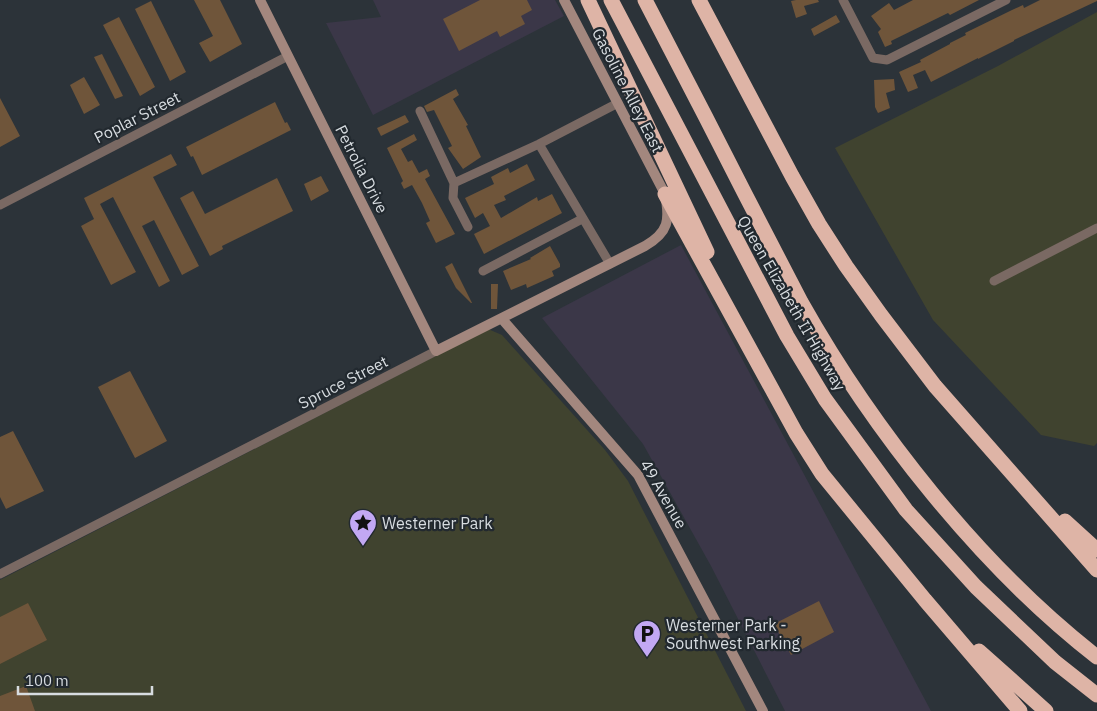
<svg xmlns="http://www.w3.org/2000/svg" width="1097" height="711" font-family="'IBM Plex Sans',sans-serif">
<rect width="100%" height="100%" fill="#2c3339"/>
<path fill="#3b3748" d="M373,0H555L564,16L373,115L326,23L381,17Z
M681,245L931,711H785L711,566L643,444L542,318Z"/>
<path fill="#40432f" d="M1097,12V443L1094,446L1041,435L933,320L835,148L998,66Z
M488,329L502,335L605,450L628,481L746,711H0V580Z"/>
<path fill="#6f553a" d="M194,0H220L242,44L210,62L199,43L213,36Z
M480,0H527L532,10L521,16L525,24L500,37L497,31L459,51L443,19Z
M796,0H818L819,2L804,6L807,14L796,18L791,1Z
M913,0H979L950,15L948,13L891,41L892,44L885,47L878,32L881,29L871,16L889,3L894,10Z
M1040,0H1097V1L1014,40V41L978,59V58L931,82L925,70L913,75L918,88L908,92L899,72L921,62L920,60L950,44V43L966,35L965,33L1012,10L1023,5L1024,8Z
M151,1L186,72L170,81L135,9Z
M836,15L840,22L814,36L811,29Z
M119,17L155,87L140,96L103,25Z
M102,54L123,96L115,99L94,57Z
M84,77L100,105L84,114L70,85Z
M894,79L895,90L886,93L890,108L878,113L875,107L874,80Z
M456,89L459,95L453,99L468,125L466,126L481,157L463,169L448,148L452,146L434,110L427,112L424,106Z
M0,98L20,136L0,147Z
M275,102L285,123L287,122L291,130L202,175L193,156L191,157L186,147Z
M405,115L409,122L381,136L377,128Z
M414,134L417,140L401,149L408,162L412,160L419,173L427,169L430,176L425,179L455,234L436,243L426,223L430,221L422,203L412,185L404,189L401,183L403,181L387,148Z
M171,154L177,165L153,177L199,266L182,275L154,220L142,226L170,281L159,287L113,197L100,204L136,272L111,285L81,226L94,219L84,198Z
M527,164L535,180L504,196L506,200L494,205L501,218L537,197L538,201L552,194L562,213L484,254L474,234L490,226L483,213L475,218L465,198L494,184L491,177L508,168L510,173Z
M321,176L329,191L311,201L304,184Z
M277,178L293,211L222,246L223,249L210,256L180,198L193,191L205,214Z
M550,246L560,264V267L552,271L554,276L527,288L526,284L511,290L503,271L531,259L530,258Z
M452,263L472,303H471L456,288L445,267Z
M491,284H498L497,309H491Z
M130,371L167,441L135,458L98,387Z
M13,431L44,491L6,509L0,497V437Z
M819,601L834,632L791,655L774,624Z
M28,603L47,640L0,664V617Z
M26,686L35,711H0V696Z"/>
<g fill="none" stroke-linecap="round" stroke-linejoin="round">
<path stroke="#7a6963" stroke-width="9" d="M843,0L873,58L887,60L1006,0
M420,111L454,183L453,198L468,227
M539,144L610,264
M454,183L539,144L618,103
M0,205L288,56
M483,271L582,219
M994,281L1097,228
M0,574L436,351"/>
<path stroke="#a3877e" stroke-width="10" d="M260,0L436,351L645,246C669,232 670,220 665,194L564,0
M502,319L638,475L763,711"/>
<path stroke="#deb4a6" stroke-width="15" d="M588,0L707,252
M611,0L787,336L825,399L906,510L976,587L1055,662L1097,695
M645,0C679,65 712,129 745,194C764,230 782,266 801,302C873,430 981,567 1097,657
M699,0L792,176L819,224L846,266L881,315L935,386L1097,570
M665,194L796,433L822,474L925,600L1020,711
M1065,521L1097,550
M979,651L1046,711"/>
</g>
<defs>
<symbol id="sight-pin" viewBox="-11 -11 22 30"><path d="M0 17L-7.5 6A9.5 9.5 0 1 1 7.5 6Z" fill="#c2a8f3" stroke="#22292f"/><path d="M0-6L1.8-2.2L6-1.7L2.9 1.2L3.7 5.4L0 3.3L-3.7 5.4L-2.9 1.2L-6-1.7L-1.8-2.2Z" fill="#111"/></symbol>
<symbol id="parking-pin" viewBox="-11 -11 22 30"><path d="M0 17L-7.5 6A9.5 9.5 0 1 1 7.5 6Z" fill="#c2a8f3" stroke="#22292f"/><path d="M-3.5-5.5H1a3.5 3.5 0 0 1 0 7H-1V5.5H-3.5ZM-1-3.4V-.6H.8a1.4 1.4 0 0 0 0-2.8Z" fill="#111"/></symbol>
</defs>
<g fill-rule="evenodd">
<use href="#sight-pin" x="347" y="507" width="32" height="43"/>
<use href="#parking-pin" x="631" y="618" width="32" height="43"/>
</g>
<g text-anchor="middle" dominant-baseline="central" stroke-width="4.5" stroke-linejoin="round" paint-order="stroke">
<g font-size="16" fill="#d7dce0" stroke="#22292f">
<text transform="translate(628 90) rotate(63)">Gasoline Alley East</text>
<text transform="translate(137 117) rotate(-27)">Poplar Street</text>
<text transform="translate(362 169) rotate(63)">Petrolia Drive</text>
<text transform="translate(792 303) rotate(60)">Queen Elizabeth II Highway</text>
<text transform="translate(343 382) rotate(-27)">Spruce Street</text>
<text transform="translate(664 494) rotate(60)">49 Avenue</text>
</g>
<g font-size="16" fill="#d7dce0" stroke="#22292f" text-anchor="start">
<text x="382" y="523">Westerner Park</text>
<text x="666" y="625">Westerner Park -<tspan x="666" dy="18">Southwest Parking</tspan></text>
</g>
</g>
<path d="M18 686v8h134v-8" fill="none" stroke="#d7dce0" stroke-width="2.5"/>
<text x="25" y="686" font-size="15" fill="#d7dce0" stroke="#22292f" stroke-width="4" paint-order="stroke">100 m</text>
</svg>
